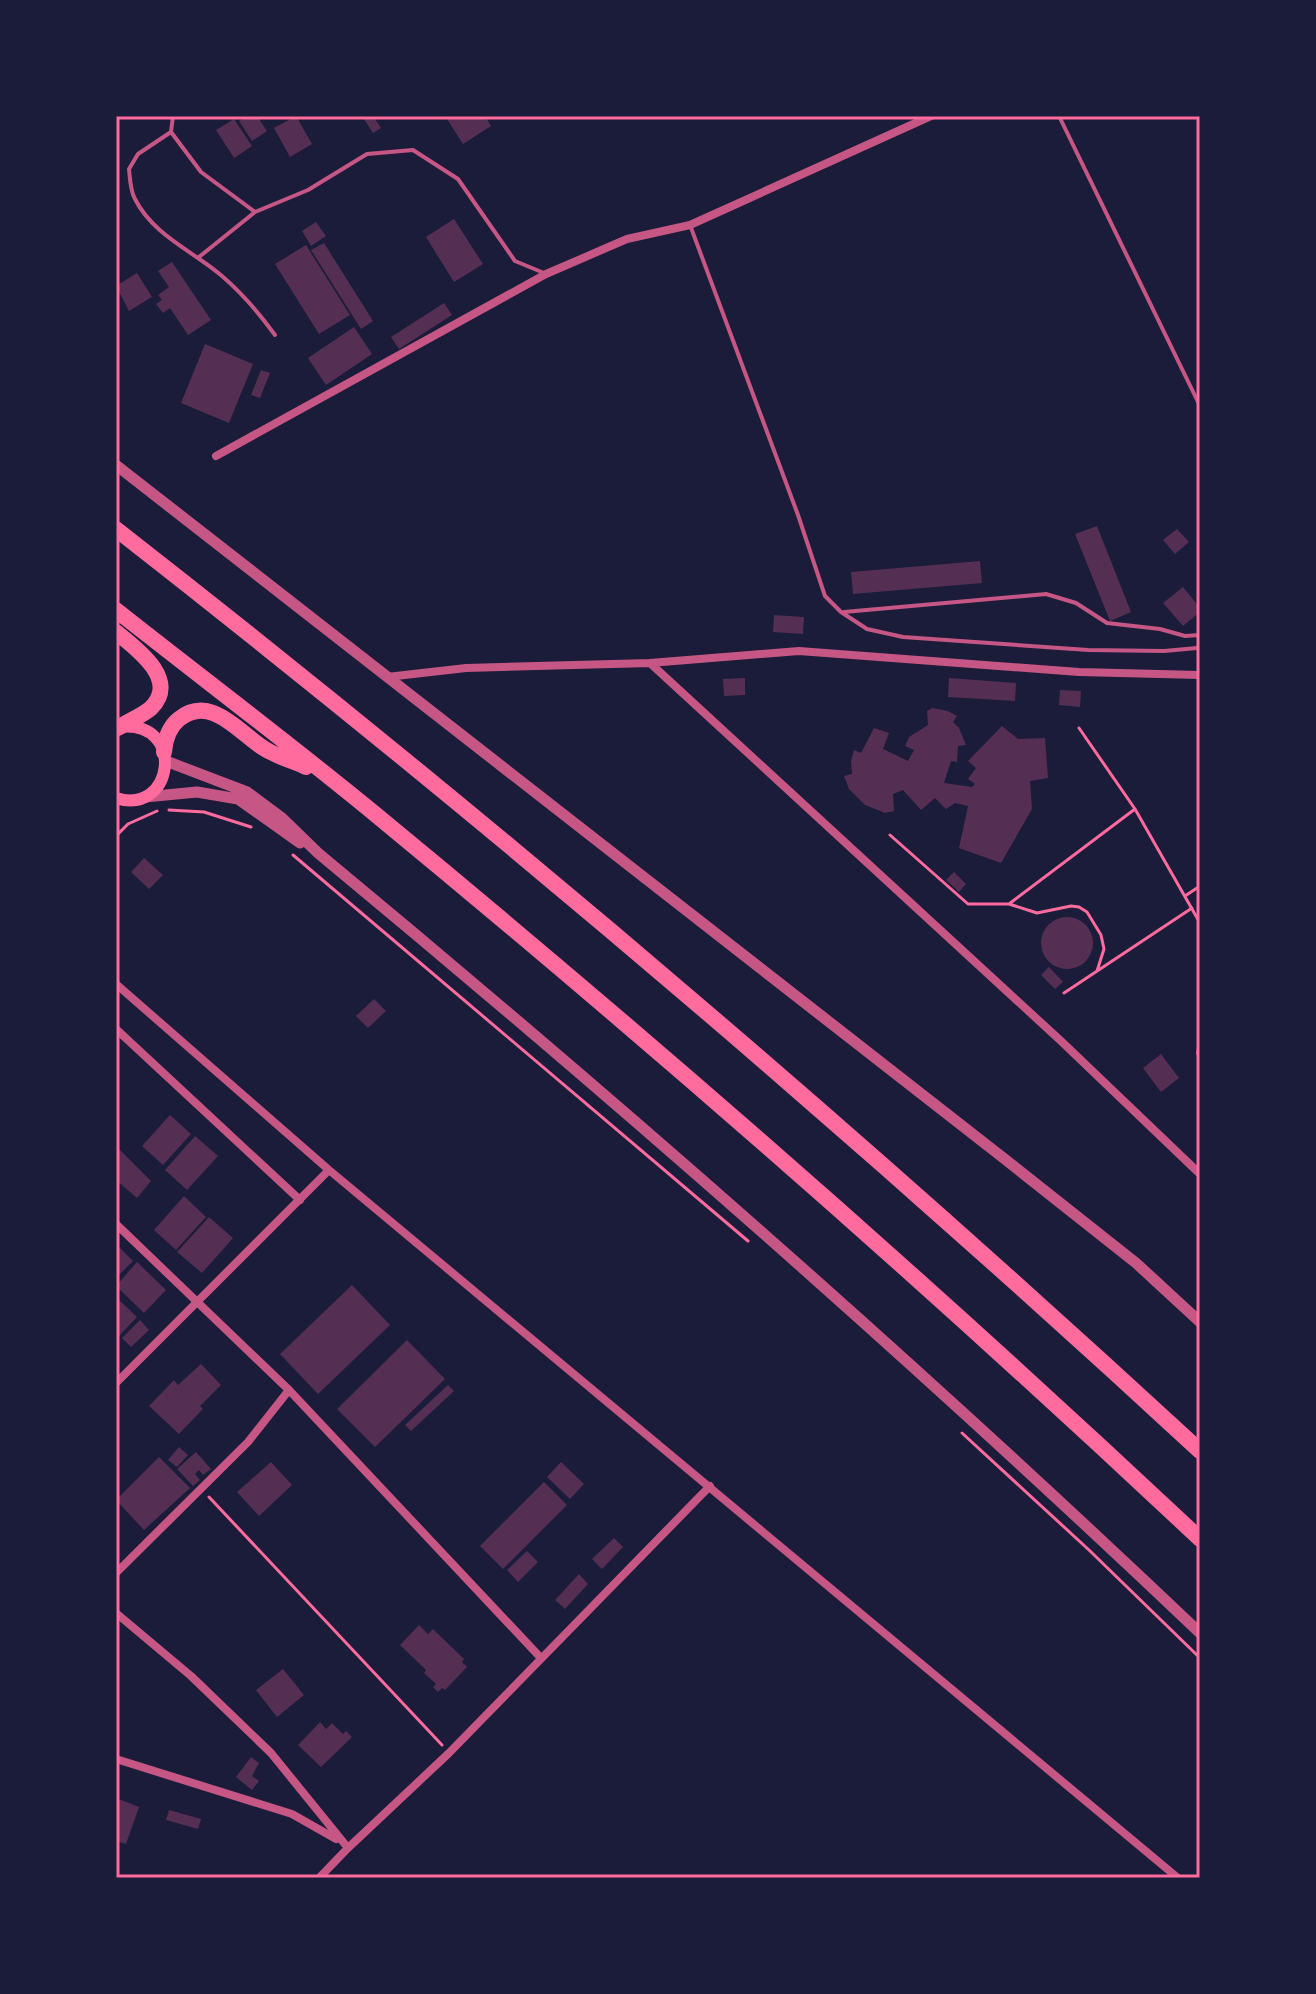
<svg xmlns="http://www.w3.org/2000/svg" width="1316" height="1994" font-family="Manrope,sans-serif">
<rect width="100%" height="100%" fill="#1b1b3a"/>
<path fill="#542f53" d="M247,116H257L267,131L252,141L239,121Z
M296,116L312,144L290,157L274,128Z
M362,116H373L381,128L373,133Z
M445,116H485L491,126L463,144Z
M234,119L252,146L234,158L216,130Z
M454,219L483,264L454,282L426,237Z
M316,222L326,236L311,246L302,231Z
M324,243L373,321L361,329L311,250Z
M306,245L350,315L319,334L275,264Z
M172,262L211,320L188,335L170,308L163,313L156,304L162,300L158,295L169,287L158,271Z
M137,273L152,297L129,311L116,286Z
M444,303L452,315L399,349L391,337Z
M354,327L372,354L326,385L308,358Z
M205,344L253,364L229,423L181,403Z
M261,370L270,373L260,398L251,395Z
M1097,526L1131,612L1110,621L1075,534Z
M1177,529L1189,542L1175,554L1163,540Z
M980,561L982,583L853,594L851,572Z
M1183,587L1200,608V612L1183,626L1163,603Z
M774,615L804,617L803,634L773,632Z
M745,678V695L724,696L723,679Z
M949,678L1016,683L1015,701L948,697Z
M1060,690L1081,691L1080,707L1059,705Z
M932,708L948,711L957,716L953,722L959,728L966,745L958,746L957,762L951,761L944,783L972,787L975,784L968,779L976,768L968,761L1002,726L1018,739L1045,738L1048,778L1030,781L1032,809L1001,863L959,848L968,806L955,803L946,809L935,798L921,810L903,790L893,794L894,811L885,813L865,805L849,789L844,776L852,774L851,761L854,750L861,753L874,728L889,733L883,749L908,761L914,750L905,746L909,737L928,725L927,711Z
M144,858L163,875L149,889L131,872Z
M954,872L966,884L959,892L946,880Z
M1041 943a26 26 0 1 1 52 0a26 26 0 1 1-52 0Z
M1049,967L1063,982L1055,989L1041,975Z
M374,999L386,1011L368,1028L356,1016Z
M1161,1054L1179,1078L1161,1092L1143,1068Z
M170,1115L191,1134L163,1165L142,1146Z
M195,1136L218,1156L187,1190L165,1170Z
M116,1146L151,1181L137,1198L116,1180Z
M184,1196L206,1217L176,1250L154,1230Z
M209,1217L233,1238L202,1273L177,1252Z
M116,1244L133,1261L116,1278Z
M137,1262L166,1290L144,1313L116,1286Z
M352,1285L390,1325L318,1394L280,1354Z
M116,1297L137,1317L119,1336L116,1333Z
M140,1320L149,1330L131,1347L122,1338Z
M407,1340L445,1379L375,1447L337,1409Z
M201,1364L221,1385L200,1406L203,1409L179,1434L149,1406L174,1380L178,1385Z
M448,1385L454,1391L411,1431L405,1425Z
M179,1447L188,1455L177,1467L168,1460Z
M196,1452L211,1469L203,1475L199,1470L195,1474L200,1480L193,1486L177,1469Z
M159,1457L190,1488L144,1530L116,1500Z
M271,1462L292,1485L259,1516L237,1492Z
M561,1462L584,1484L570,1499L547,1477Z
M544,1482L567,1505L503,1569L480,1546Z
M614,1538L623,1547L602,1569L592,1559Z
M527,1551L538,1562L518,1582L507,1570Z
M579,1574L588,1584L565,1609L555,1600Z
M419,1625L428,1634L433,1629L464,1659L462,1662L467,1667L445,1690L442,1688L438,1692L433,1687L436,1684L424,1673L426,1670L400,1645Z
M283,1669L304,1695L277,1717L256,1690Z
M320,1722L326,1729L332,1723L343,1734L346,1731L352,1737L321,1767L298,1745Z
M251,1757L259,1763L252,1776L259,1781L252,1790L236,1777Z
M116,1798L139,1807L126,1844L116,1841Z
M169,1810L201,1819L198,1829L166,1820Z"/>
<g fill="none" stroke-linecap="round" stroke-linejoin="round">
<path stroke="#ff6b9d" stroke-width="3" d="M1079,728L1135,809L1200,923
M169,810L204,812L251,827
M890,835L968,904H1009
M116,836L128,824L157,811
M293,855L748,1241
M1185,896L1200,886
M1097,971L1104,949L1101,935L1087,912L1079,907L1071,906L1037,913L1009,904L1135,809
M1064,993L1192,908
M962,1433L1089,1550L1200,1658
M209,1497L442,1745"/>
<path stroke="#c65784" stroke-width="4" d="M1059,116L1200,406
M171,132L173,116
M690,225L798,515L825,596L841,612L867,629L903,637L1088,650L1164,651L1197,648L1200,645
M199,257L255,212
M275,335C259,313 243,294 222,276C193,251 153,235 135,199C130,190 130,178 129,169L138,154L171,132L201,172L255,212L308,190L367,154L413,150L458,179L515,261L544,273
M844,612L1046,594L1076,603L1107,623L1160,629L1185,636L1200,635
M1200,1043L1198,1053L1200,1058"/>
<path stroke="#c65784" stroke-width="8" d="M216,456L546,274L627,239L690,225L931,116
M650,663L1061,1041L1200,1174
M387,677L466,668L650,663L799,651L1079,672L1200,675
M116,984L329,1170L1178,1878
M116,1029L300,1200
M116,1224L289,1390L540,1657
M116,1383L329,1170
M116,1573L248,1442L289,1390
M116,1613L191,1676L271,1753L348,1848
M116,1759L292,1814L336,1839
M319,1878L348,1848L449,1753L710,1486"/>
<path stroke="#c65784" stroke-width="11" d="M116,465L1006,1160L1136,1263L1200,1322
M166,761L247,792L282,818L318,853C621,1104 915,1362 1200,1633
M145,797L197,792L238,799L300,843"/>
<path stroke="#ff6b9d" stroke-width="12" d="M116,798C174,817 187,719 119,727"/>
<path stroke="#ff6b9d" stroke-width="16" d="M116,529C490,821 851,1129 1200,1451
M116,610C202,678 290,744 375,814C658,1047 933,1288 1200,1539
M116,632C136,648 180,680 151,708C142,716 128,721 118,728
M164,752C165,740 169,727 179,719C211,693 240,734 265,749C278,757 293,761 306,767"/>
</g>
<rect width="1316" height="1994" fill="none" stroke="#1b1b3a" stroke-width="236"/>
<rect x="118" y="118" width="1080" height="1758" fill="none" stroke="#ff6b9d" stroke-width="3"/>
</svg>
